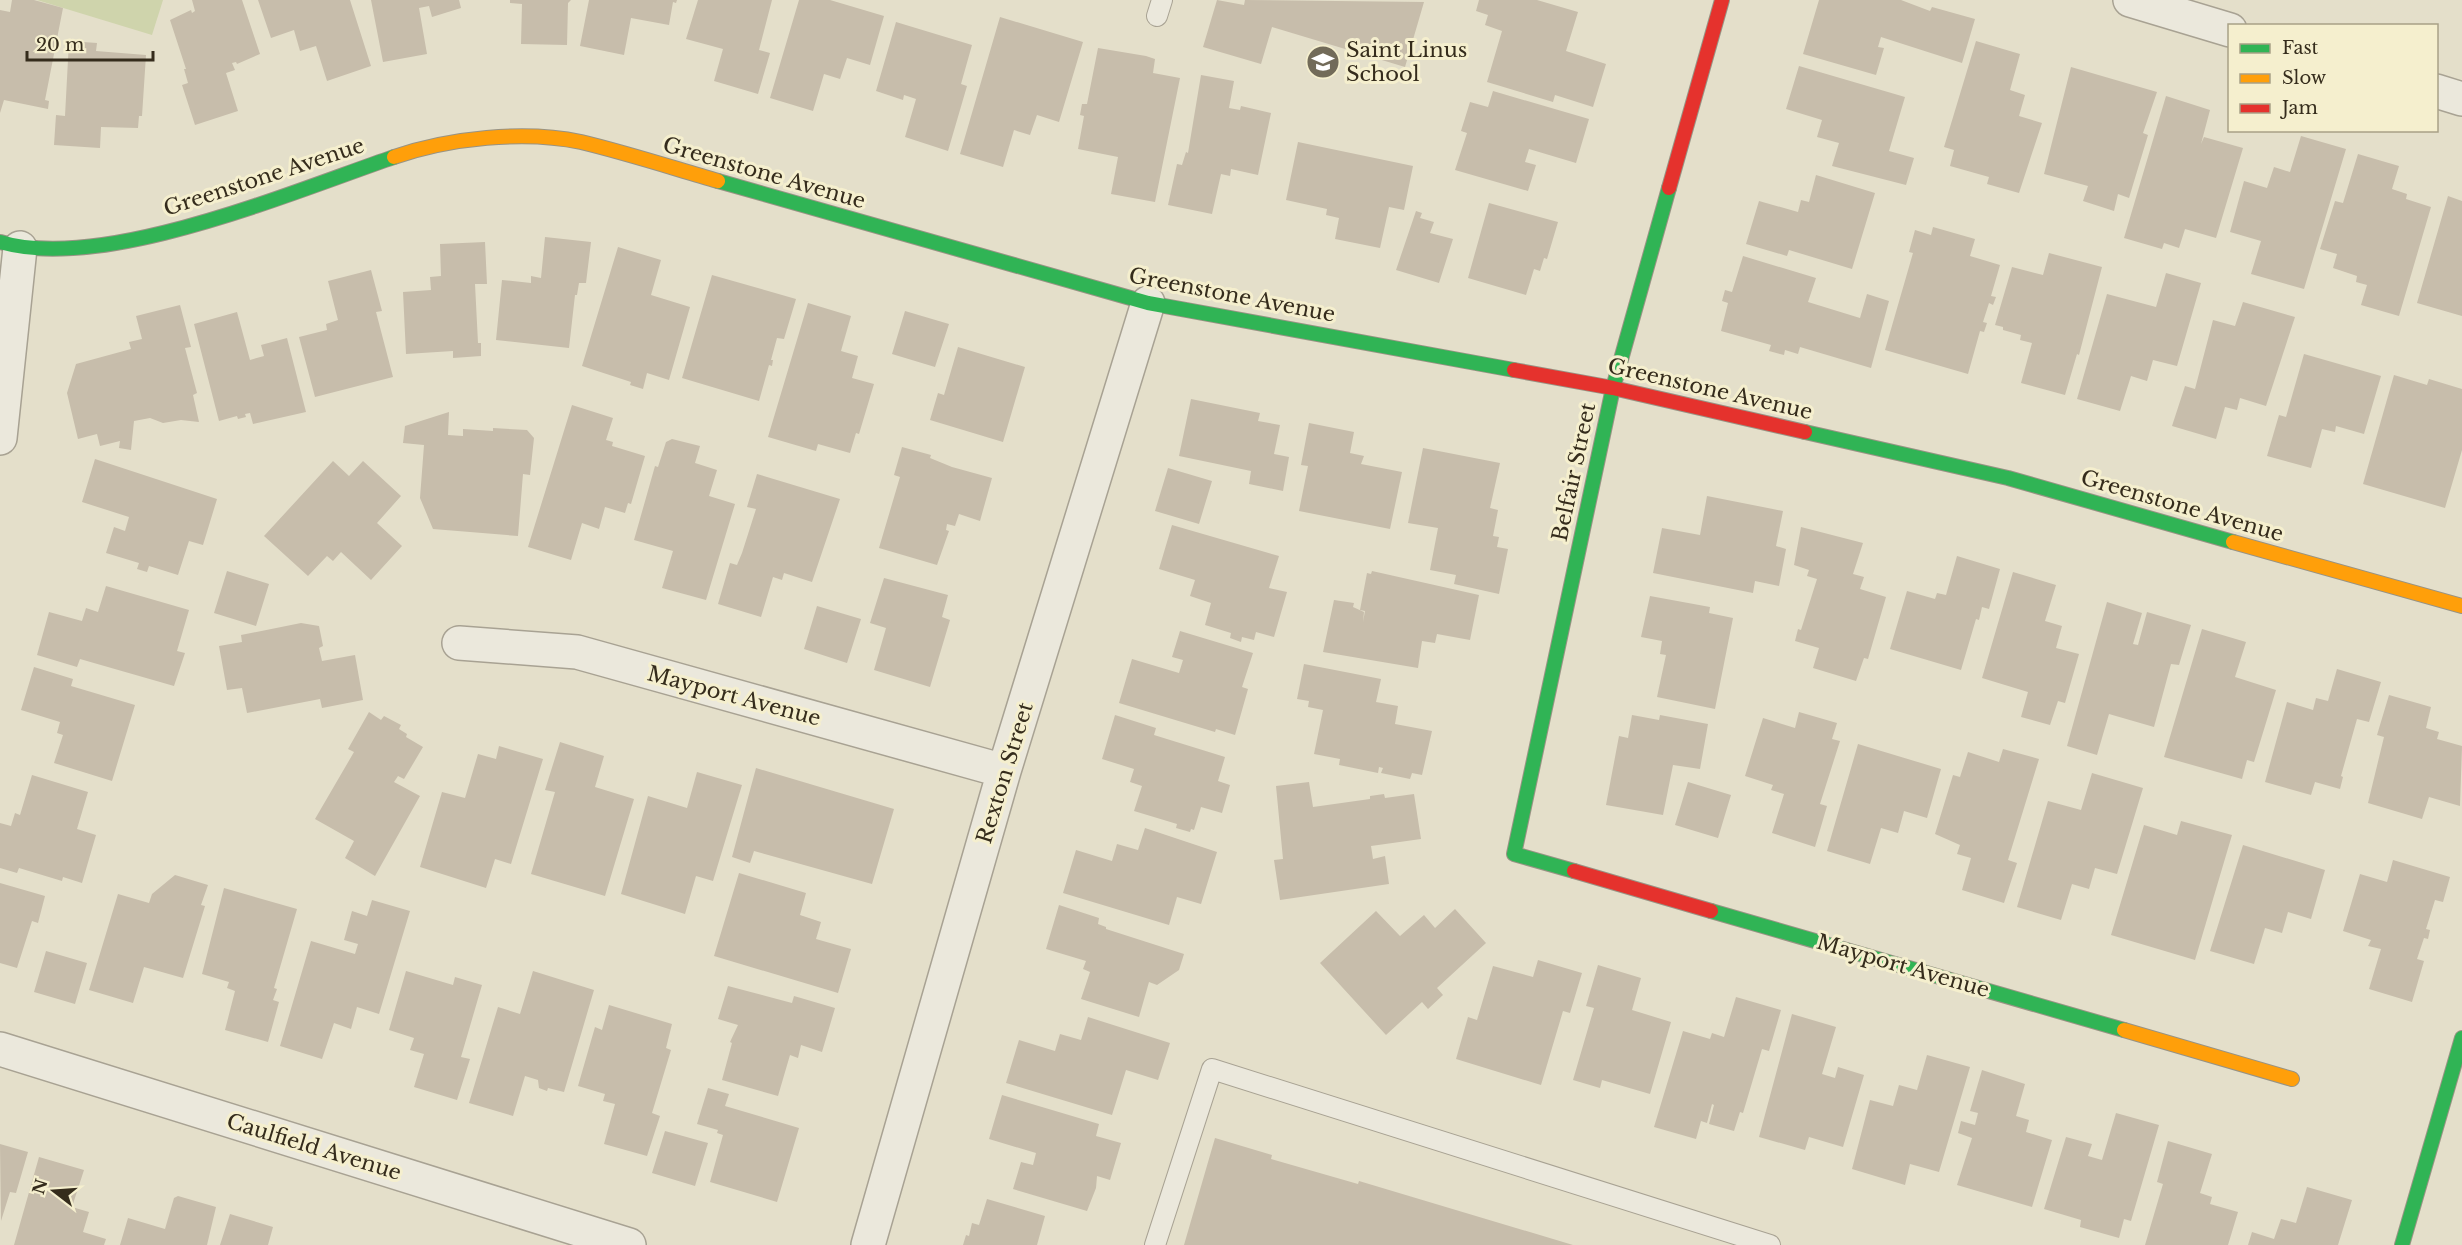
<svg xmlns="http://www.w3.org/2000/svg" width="2462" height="1245" font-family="'Libre Baskerville',serif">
<rect width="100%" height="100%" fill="#e4dfca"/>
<path fill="#cfd4ac" d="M37,0H163L152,35Z"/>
<path fill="#c7bdab" d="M12,0H34L63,8L45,100L49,101L48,109L4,100L0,113V10L10,12Z
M192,0H242L260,54L237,64L236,62L232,63L235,70L226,73L238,111L195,125L182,85L188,83L184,69H186L170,20L191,10L192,13L195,11Z
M258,0H350L371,66L327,81L316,46L300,51L294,30L271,38Z
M371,0H459L461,8L432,17L429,6L419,8L427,54L383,62Z
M510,0H571L568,3L567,45L521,44L522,4L510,3Z
M589,0H677L676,3L673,2L669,25L631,18L624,55L580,46Z
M698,0H772L759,50L770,53L758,94L714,81L723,49L686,39Z
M799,0H830L884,16L870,65L847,58L840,79L824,74L813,111L770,98Z
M1217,0L1244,5L1245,0L1424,2L1405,67L1272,27L1261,64L1203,47Z
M1479,0H1537L1578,12L1566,51L1606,64L1593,107L1555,95L1553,102L1487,82L1502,31L1485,25L1488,15L1476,11Z
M1819,0H1901L1930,11L1932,7L1975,19L1962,63L1881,37L1878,47L1884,48L1876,75L1803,54Z
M1000,17L1083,42L1059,122L1037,115L1030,135L1014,130L1003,167L960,154Z
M896,22L972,45L961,84L967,86L948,151L905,137L916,99L904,95L903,100L876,91Z
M69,41L97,43L96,51L146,55L142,116H139L138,128L101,127L100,148L54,145L56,115L65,116Z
M1976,41L2020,54L2010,90L2025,95L2019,116L2042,123L2019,193L1987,184L1989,177L1950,166L1954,150L1944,147Z
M1098,48L1146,56L1155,59L1153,73L1180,78L1155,202L1111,194L1118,157L1078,149L1084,116L1080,115L1082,104H1087Z
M1799,66L1905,97L1889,151L1914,158L1906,185L1832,166L1839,143L1817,137L1822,120L1786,109Z
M2071,67L2157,92L2143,133L2148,135L2129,198L2118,194L2114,211L2083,201L2088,186L2044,174Z
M1201,75L1234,81L1229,108L1240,110L1241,106L1271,113L1258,175L1231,169L1230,176L1221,174L1212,214L1168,205L1177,164L1182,165L1186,152L1188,153Z
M1493,91L1589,119L1576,163L1529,149L1525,162L1536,165L1528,191L1455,170L1467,133L1461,131L1470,102L1488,107Z
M2166,96L2210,110L2201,144L2204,137L2243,148L2216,238L2185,229L2179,248L2164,243L2162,249L2124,238Z
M2301,136L2346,149L2304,289L2251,274L2261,241L2230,232L2244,181L2267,188L2274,167L2290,172Z
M1298,142L1413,166L1404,210L1389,207L1380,248L1335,239L1339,218L1326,215L1327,209L1286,200Z
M2358,154L2399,166L2392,189L2407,194L2406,199L2431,207L2399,316L2361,305L2367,285L2356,282L2357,276L2333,268L2337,254L2320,249L2335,201L2343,203Z
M1816,175L1875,193L1852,269L1789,250L1787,256L1746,244L1759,201L1798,212L1801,200L1809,202Z
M2448,196L2462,201V316L2417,303Z
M1489,203L1558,222L1547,259L1544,258L1540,271L1534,269L1526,295L1468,278Z
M1416,211L1422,213L1420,218L1434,222L1430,233L1453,239L1439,283L1396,270Z
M1933,227L1975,239L1970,256L2000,265L1991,296L1996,297L1993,305L1989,303L1983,322L1987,323L1984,332L1980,331L1968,374L1885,350L1913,253L1909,252L1915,230L1931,235Z
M545,237L591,242L586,283H579L577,295H575L569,348L496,340L502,280L531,283V276L541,278Z
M485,242L487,284H475L478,343H481V356L453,358V351L406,354L403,292L431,290L430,277L441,276L440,244Z
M618,247L661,260L651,295L690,307L669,380L647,373L643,389L630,385L631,382L582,366Z
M2049,253L2102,267L2079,355L2077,354L2065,395L2021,383L2032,343L2020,340L2021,335L2003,330V327L1995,325L2012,267L2043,275Z
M1743,256L1816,278L1808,302L1860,318L1867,294L1889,301L1871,368L1800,347L1798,354L1785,350L1784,355L1769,351L1771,345L1721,331L1728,303L1722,301L1725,290L1732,292Z
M371,270L382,311L376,312L393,377L315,397L299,337L327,330L326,324L338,320L328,281Z
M2166,273L2201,283L2177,366L2153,360L2147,381L2131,376L2120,411L2077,399L2107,294L2156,307Z
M712,275L796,299L784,339L777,338L771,360H773L772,366L769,365L759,401L682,378Z
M2243,302L2295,317L2266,406L2240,398L2237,410L2225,407L2216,439L2172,426L2185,386L2195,389L2213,320L2235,326Z
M808,303L851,316L841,351L858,356L852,378L874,384L859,434L856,433L850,453L818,444L816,451L768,437Z
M180,305L191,347L185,348L197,393L193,395L199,422L181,420L163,423L150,418L134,421L131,450L119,448L120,441L100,446L97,434L78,439L67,393L76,364L131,349L129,342L142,339L136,316Z
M905,311L949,324L935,367L892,354Z
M237,312L250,360L264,356L261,345L287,338L306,412L253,424L250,413L245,414L246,417L238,419L237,416L219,421L194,324Z
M958,347L1025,367L1003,442L930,420L938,393L944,395Z
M2304,354L2381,376L2364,434L2336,426L2335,432L2322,429L2311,468L2267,456L2279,415L2286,417Z
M2394,375L2427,385L2429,379L2462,389V450L2445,508L2363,484Z
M1191,399L1260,413L1258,421L1280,425L1274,454L1289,457L1283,491L1249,484L1251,471L1179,456Z
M572,405L613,418L606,440L613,442L612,446L645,456L631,504L628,503L625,513L605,507L599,529L582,523L571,560L528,547Z
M449,412L448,435L463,436V429L493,431V428L527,430L534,438L530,475L523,474L518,536L433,529L420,498L424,445L403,443L405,426Z
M1309,423L1354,432L1350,453L1364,456L1361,464L1402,472L1390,529L1299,511L1308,466L1301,465Z
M672,439L700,446L695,463L717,470L709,496L735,504L706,600L662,588L673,551L634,540L655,466L658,467L666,442Z
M902,447L931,455L930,458L952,467L992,478L980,521L959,514L955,526L947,524L946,530L949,531L937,565L879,548L900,477L894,475Z
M1423,448L1500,463L1490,508L1498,510L1493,536L1499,537L1497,547L1508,549L1499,594L1454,584L1456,575L1430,570L1438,528L1408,523Z
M95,459L217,499L203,545L189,541L178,575L149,566L147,572L137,569L139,563L106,553L114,527L125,531L129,517L82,502Z
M333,461L349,476L363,461L401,496L377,523L402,546L371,580L341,552L333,561L327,556L308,576L264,536Z
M1168,468L1212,481L1199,524L1155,511Z
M757,474L840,499L812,582L784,573L782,580L773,577L761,617L718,604L730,563L737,565L742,553L756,509L747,507Z
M1707,496L1783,511L1776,546L1786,549L1779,586L1755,581L1753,593L1653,573L1662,528L1700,535Z
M1172,525L1279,556L1269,588L1287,592L1274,637L1256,632L1254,640L1242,637L1241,642L1230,638L1231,633L1205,625L1211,603L1190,596L1195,580L1159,569Z
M1801,527L1863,543L1853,574L1864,577L1860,589L1886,597L1868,659L1864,658L1856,681L1813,668L1819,648L1795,641L1798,629L1801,630L1817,579L1807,576L1809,570L1794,565Z
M1957,556L2000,569L1989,609L1982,607L1979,620L1976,619L1961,670L1890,649L1907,591L1935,599L1937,593L1946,595Z
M227,571L269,584L256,626L214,613Z
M1372,571L1479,595L1470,640L1437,634L1435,643L1422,641L1418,668L1323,652L1334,600L1354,603L1353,607L1364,612L1363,622L1365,611L1360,610L1367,573L1371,574Z
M2013,572L2056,585L2045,621L2062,626L2056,648L2079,654L2065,703L2058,701L2050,725L2021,717L2028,692L1982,678Z
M884,578L948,595L942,617L950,620L930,687L874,670L886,628L870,623Z
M106,586L189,610L177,651L185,653L174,686L80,659L77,667L37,655L49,612L82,621L86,608L98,612Z
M1650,596L1710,607L1709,613L1733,618L1715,709L1657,697L1666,655L1660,654L1662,641L1641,637Z
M2107,602L2142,613L2133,644L2138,645L2147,612L2191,625L2179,665L2171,664L2154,727L2109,714L2097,755L2067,746Z
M817,606L861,619L847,663L804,649Z
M301,623L319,626L323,646L319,648L322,661L355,655L363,700L322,708L320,699L247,713L242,688L227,690L219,646L242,642L241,635Z
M2202,629L2246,642L2235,677L2276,690L2254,762L2247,760L2242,779L2164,757Z
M1180,631L1253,653L1242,687L1248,689L1235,735L1216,729L1215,732L1119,703L1132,659L1179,673L1183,660L1172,657Z
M1304,664L1381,679L1376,702L1398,706L1395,724L1432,731L1422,775L1412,773L1410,779L1381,773L1383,768L1379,767L1378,773L1339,765L1340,759L1314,754L1323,710L1308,707L1309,701L1297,699Z
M34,667L73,679L71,686L135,705L112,781L54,763L63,735L57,733L60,722L21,710Z
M2337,669L2381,682L2369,722L2357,719L2341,776L2343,777L2340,789L2315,782L2311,795L2265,782L2287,702L2313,710L2316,698L2328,701Z
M2389,695L2431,707L2426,728L2439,732L2437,739L2462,746L2460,806L2429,797L2422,819L2368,803L2384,737L2377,735Z
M369,712L381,720L384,716L401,725L399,729L407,734L406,737L423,747L404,779L398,776L394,782L420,796L375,876L345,858L354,841L315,819L354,752L348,749Z
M1799,712L1837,723L1832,739L1840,741L1820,804L1827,806L1815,847L1772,833L1784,794L1771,790L1773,785L1745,776L1763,718L1795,728Z
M1115,715L1156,728L1154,735L1225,757L1218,781L1230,785L1222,813L1201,807L1194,830L1191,829L1190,832L1176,828L1177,824L1134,811L1142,786L1130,782L1134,769L1102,759Z
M1632,715L1659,720L1660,715L1708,724L1700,769L1673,765L1663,815L1606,805L1619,736L1628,738Z
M560,742L604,756L595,787L634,799L605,896L531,874L555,792L545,790Z
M1858,744L1941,769L1927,818L1904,811L1898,833L1881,828L1870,864L1827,851Z
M499,746L543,759L511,864L495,859L486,888L420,867L442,792L465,798L478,754L496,759Z
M2003,749L2039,759L2008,860L2017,863L2004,903L1962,890L1971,858L1957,854L1960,845L1935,834L1953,775L1960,777L1968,752L1999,762Z
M756,768L894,809L872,884L754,851L750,863L732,857Z
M697,772L742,785L713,881L696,876L685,914L621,894L648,796L687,808Z
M2092,773L2143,788L2117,874L2095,868L2089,889L2072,884L2061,920L2017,907L2048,801L2081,810Z
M32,775L88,792L77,829L96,835L82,883L63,877L62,881L19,868L17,873L0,868V823L11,826L15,813L20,815Z
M1309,782L1313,807L1370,799V796L1384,794L1385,798L1414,794L1421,839L1371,846L1373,859L1385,856L1389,884L1280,900L1274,860L1283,859L1276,786Z
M1688,782L1731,795L1718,838L1675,825Z
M2181,821L2232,835L2195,960L2111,935L2144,825L2177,835Z
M1145,828L1217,852L1201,904L1177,897L1169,925L1063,893L1076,850L1112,861L1117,844L1138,850Z
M2243,845L2325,870L2311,919L2288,912L2282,933L2265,928L2254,964L2210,951Z
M2393,860L2450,877L2443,902L2435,900L2426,929L2430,930L2428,939L2424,938L2417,959L2424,961L2412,1002L2369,989L2381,949L2368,946L2371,940L2343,931L2360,874L2387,882Z
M739,873L806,893L800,915L821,922L816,939L851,949L838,993L714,956Z
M175,875L208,885L201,905L205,906L183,978L144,967L133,1003L89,990L118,894L149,903L152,894Z
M0,883L45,896L38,923L32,921L17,968L0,963Z
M224,888L297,909L274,988L277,989L273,1000L279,1002L268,1042L225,1030L235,991L227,988L229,982L202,974Z
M372,900L410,911L379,1014L357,1007L351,1029L334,1023L322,1059L280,1046L311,941L355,954L358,944L344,940L352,911L367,916Z
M1059,905L1099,918L1098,924L1106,927V929L1184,954L1179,970L1157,985L1149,982L1139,1017L1081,999L1090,972L1083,969L1086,961L1046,949Z
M1455,909L1486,943L1437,988L1443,995L1428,1009L1422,1002L1386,1035L1320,963L1376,911L1400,936L1424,915L1435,928Z
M46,951L87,963L75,1004L34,992Z
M1538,960L1582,973L1570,1013L1563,1011L1541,1085L1456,1059L1468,1017L1477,1020L1493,966L1533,977Z
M1598,965L1641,978L1632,1010L1671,1022L1650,1094L1602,1080L1600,1088L1573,1080L1594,1008L1586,1006Z
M406,971L453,985L455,977L482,985L461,1057L470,1059L457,1100L414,1087L424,1054L410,1050L414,1038L389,1030Z
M533,971L594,990L564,1092L548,1088L547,1091L539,1088L538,1080L525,1076L513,1116L469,1103L498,1007L520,1014Z
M728,986L792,1003L794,996L835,1008L822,1052L801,1045L798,1058L790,1055L778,1096L722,1080L732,1043L730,1042L738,1025L718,1019Z
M1736,997L1781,1010L1769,1051L1762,1049L1743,1113L1740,1112L1734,1131L1709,1124L1714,1105L1712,1104L1707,1123L1701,1121L1696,1139L1654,1127L1683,1031L1710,1039L1712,1033L1724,1037Z
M609,1005L672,1024L666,1048L671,1050L652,1113L660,1116L647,1156L604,1144L615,1104L603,1101L605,1094L578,1086L595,1027L602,1030Z
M1792,1014L1836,1027L1822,1074L1835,1078L1838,1067L1864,1075L1843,1147L1809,1137L1805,1150L1759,1137Z
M1088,1017L1170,1043L1158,1080L1126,1070L1112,1115L1006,1083L1019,1040L1055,1051L1060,1034L1081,1040Z
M1927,1055L1970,1067L1939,1172L1910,1164L1905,1185L1852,1169L1870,1100L1893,1106L1899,1085L1917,1090Z
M1982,1070L2025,1084L2016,1116L2029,1120L2026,1132L2052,1140L2032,1207L1957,1185L1972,1138L1958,1133L1961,1121L1975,1125L1978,1113L1970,1111Z
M708,1088L729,1094L725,1106L799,1128L777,1202L710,1182L723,1135L717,1133L718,1130L697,1124Z
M1002,1095L1099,1124L1096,1136L1121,1143L1110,1180L1097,1176L1096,1188L1087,1211L1013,1189L1021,1162L1033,1165L1036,1153L989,1139Z
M2116,1113L2159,1125L2131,1221L2124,1219L2119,1238L2080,1227L2081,1220L2044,1209L2066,1137L2092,1144L2088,1156L2102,1160Z
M665,1131L708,1143L695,1186L652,1173Z
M1215,1138L1272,1155L1271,1159L1358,1184L1359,1181L1573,1245H1184Z
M2168,1141L2212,1154L2200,1193L2212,1197L2210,1204L2238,1212L2228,1245H2145L2163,1184L2157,1182Z
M0,1144L28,1152L16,1193L10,1192L1,1221Z
M39,1157L84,1170L72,1207L89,1212L83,1232L106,1239L104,1245H14Z
M2307,1187L2352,1200L2338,1245H2248L2252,1232L2274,1239L2281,1219L2296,1223Z
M178,1196L216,1207L207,1245H120L128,1218L165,1229L174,1198Z
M987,1199L1045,1216L1037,1245H963L966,1235L969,1236L972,1223L979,1225Z
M230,1214L273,1227L268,1245H220Z"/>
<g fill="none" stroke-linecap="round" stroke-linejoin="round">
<defs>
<path id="lane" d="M1157,16L1162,0
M1155,1245L1212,1069L1770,1245"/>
<path id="street" d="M2130,0L2230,30
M2436,91L2462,99
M0,438L20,248
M459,643L577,652L1004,771
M0,1049L629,1245
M868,1245L1004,771L1148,303"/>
<path id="fast" d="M718,181L1148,303L1514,370
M0,242C102,273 294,191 394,157
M1805,432L2008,478L2233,542
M1574,871L1514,854L1613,388L1669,188
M1711,911L2124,1030
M2402,1245L2462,1038"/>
<path id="slow" d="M394,157C449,138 524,130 581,142C627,153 673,168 718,181
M2233,542L2462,606
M2124,1030L2292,1079"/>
<path id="jam" d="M1669,188L1722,0
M1514,370L1613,388L1805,432
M1574,871L1711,911"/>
</defs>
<use href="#lane" stroke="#a8a293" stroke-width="22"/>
<use href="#street" stroke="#a8a293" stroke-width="36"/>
<use href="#fast" stroke="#989384" stroke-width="16"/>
<use href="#slow" stroke="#989384" stroke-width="16"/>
<use href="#jam" stroke="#989384" stroke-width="16"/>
<use href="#lane" stroke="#ebe8dc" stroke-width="20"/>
<use href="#street" stroke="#ebe8dc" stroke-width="33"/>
<use href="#fast" stroke="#30b455" stroke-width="14"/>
<use href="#slow" stroke="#ff9f0a" stroke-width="14"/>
<use href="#jam" stroke="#e5322d" stroke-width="14"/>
</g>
<defs>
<symbol id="school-disc" viewBox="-11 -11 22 22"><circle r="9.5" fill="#726b59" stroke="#f5efce"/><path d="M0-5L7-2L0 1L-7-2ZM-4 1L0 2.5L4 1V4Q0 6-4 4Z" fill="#fff"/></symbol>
</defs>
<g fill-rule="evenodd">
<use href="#school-disc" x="1304" y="43" width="38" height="38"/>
</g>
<g text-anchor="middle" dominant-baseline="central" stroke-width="6" stroke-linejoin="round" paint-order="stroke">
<g font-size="21" fill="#352c1c" stroke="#f5efce" text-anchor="start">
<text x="1346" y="50">Saint Linus<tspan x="1346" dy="24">School</tspan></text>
</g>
<g font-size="21" fill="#352c1c" stroke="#f5efce">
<text transform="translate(764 173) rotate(16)">Greenstone Avenue</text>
<text transform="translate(264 177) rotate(-18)">Greenstone Avenue</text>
<text transform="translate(1232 295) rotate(11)">Greenstone Avenue</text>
<text transform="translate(1710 389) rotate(13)">Greenstone Avenue</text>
<text transform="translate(1574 472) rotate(-78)">Belfair Street</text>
<text transform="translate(2182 506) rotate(16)">Greenstone Avenue</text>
<text transform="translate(734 696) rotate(15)">Mayport Avenue</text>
<text transform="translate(1005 773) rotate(-73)">Rexton Street</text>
<text transform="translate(1903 966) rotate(16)">Mayport Avenue</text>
<text transform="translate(314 1147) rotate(17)">Caulfield Avenue</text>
</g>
</g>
<rect x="2228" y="24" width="210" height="108" fill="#f5efce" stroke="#a8a187" stroke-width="1.5"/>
<rect x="2240" y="44" width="30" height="9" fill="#30b455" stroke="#a8a187" stroke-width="1.5"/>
<text x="2282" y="54" font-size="18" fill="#352c1c">Fast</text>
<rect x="2240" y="74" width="30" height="9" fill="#ff9f0a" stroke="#a8a187" stroke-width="1.5"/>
<text x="2282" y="84" font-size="18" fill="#352c1c">Slow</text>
<rect x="2240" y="104" width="30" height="9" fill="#e5322d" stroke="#a8a187" stroke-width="1.5"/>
<text x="2282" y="114" font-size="18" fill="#352c1c">Jam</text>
<g transform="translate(54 1191) rotate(287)" stroke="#f5efce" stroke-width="4.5" paint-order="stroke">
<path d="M0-4.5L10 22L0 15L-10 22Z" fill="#352c1c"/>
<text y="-9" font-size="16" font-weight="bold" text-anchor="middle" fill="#352c1c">N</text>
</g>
<path d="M27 51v9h126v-9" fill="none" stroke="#352c1c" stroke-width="3"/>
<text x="36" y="51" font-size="18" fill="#352c1c" stroke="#f5efce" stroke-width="4.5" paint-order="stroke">20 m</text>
</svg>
